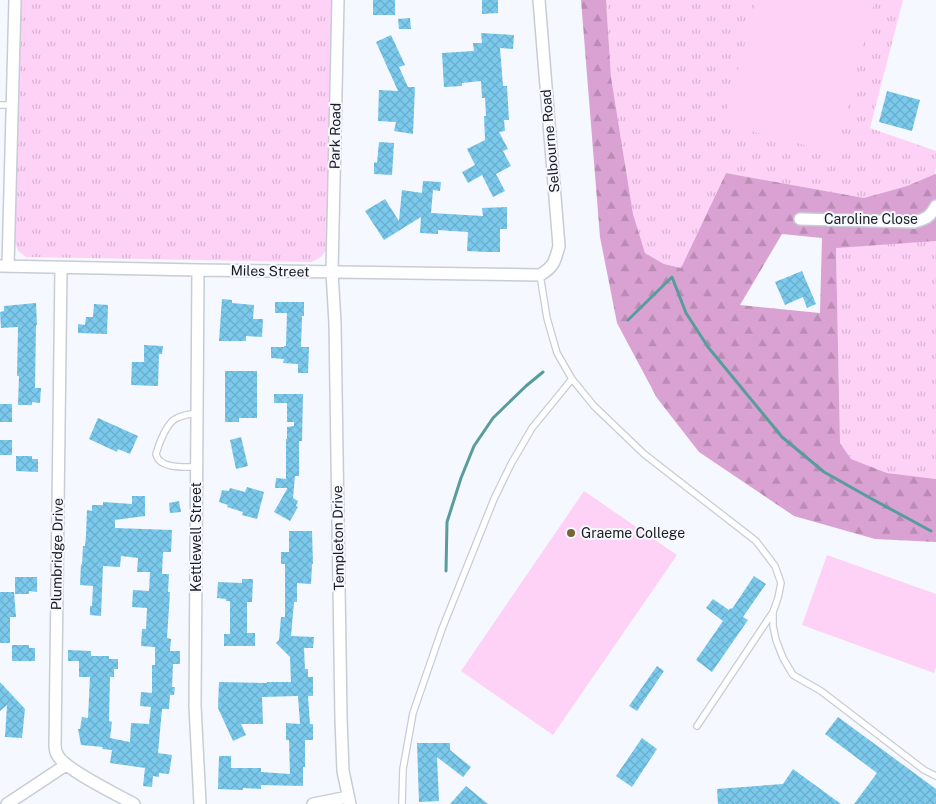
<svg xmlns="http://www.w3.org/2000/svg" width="936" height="804" font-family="'Public Sans',sans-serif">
<defs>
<pattern id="grass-tufts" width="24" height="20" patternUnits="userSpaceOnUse" patternTransform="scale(1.25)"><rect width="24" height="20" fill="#fdd2f6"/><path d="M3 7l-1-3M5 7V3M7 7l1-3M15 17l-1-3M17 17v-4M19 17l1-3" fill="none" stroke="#d8b4d2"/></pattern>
<pattern id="forest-firs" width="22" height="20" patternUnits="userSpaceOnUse" patternTransform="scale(1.25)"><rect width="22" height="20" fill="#daa2d3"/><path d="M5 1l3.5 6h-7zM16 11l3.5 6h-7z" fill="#ba8bb5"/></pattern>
<pattern id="building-cross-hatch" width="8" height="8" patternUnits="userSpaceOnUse" patternTransform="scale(1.25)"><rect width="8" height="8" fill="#7bcaed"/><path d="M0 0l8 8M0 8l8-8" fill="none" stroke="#6aadcb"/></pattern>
</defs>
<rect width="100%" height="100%" fill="#f5f8fe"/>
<path fill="url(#grass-tufts)" d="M21,0H332L327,249L321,257L312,262L26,257L18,251L15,242Z
M606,0H903L870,128L936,151V168L935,174L907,186L864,198L726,173L681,268L664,264L645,253L633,214L611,77Z
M936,241V479L887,473L851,459L840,443L836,247Z"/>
<path fill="url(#forest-firs)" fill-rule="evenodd" d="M581,0H606L611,77L633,214L645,253L664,264L681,268L726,173L864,198L907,186L935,174H936V241L836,248L840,443L851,459L887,473L936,479V542L875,539L794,516L699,452L657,398L617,323L600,237ZM782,234L822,238L820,313L740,305Z"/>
<path fill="#fdd2f6" d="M756,0H875L835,153L724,124Z
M584,491L677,555L553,735L461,671Z
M827,555L936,594V667L934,673L802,625Z"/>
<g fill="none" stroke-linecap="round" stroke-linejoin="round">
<path stroke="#589d9c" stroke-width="3" d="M628,320L672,277L686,313L708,347L782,437L824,472L872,499L931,531
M446,571L447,522L461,478L474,446L493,418L526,386L543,372"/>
</g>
<path fill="url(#building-cross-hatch)" d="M373,0H395V15H373Z
M482,0H498V13L482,14Z
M410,18L411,29H399L398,19Z
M481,33L514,35L513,49L500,48L503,86H507L509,120H504L505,131L499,132L508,149L503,151L511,166L496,174L505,191L493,197L482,175L468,183L462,172L475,165L467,149L485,140L484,116H486L485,98H482L481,81L462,83V86L444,87L442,53L474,51L473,43H482Z
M391,35L405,65L399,67L408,87H415L413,134L394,131L396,122L378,121L379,90L398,91L376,42Z
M887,91L920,100L912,131L879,122Z
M379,142L394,143L392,175L374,174V162L377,163Z
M423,181L441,182L440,191L433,190L431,213L483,216L482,208L507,207V229H500V252H487L467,251L468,232L438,230V234L420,233L421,217L384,240L365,211L385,199L399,221L402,190L422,193Z
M802,271L816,304L807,308L803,297L785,305L775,282Z
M222,299L232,300V303L254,305L253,319H263L262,337L246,336V341H219Z
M275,302H304V316H302L301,347H309L308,373H298V364L283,363L284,359L271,358V347H284V346H286L287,313H275Z
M36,303L37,325H36L35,388H41L40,403L32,402V405H18L19,376H17L18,327L1,328L0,312L4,311V306Z
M94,304L108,305L107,334L78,333V324L85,325L86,317H93Z
M144,345L163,346L162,354H159L158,386L131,385L132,362H144Z
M225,371H257V418H239V422H225Z
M274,394H303L302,441H299V476H295L293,498L298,501L296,506L298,507L290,521L274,512L287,489V488H275L276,478L286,479V439H287V427L294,426V422H287V403H274Z
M0,404H12V422H0Z
M98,418L138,436L130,454L118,449L117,452L89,439Z
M241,437L248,466L236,469L230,440Z
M0,440H12V455H0Z
M16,456H32V459H38V472L16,471Z
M247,487L264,492L257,519L242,515L243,512L227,507L228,505L219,502L222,490L229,491L230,488L245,492Z
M132,496H145V516L115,520V528L172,530L171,552H163L162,574H169L168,592H170L167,638L171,639L170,651H180V664H173L172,687H175L174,695H170L169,709H162L158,753L172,755L169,774L159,773V777L153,776L152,787L143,786L145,768L110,763L112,750L102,749L103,747L81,745L78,729H80L82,717L88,718L90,677H79V661H68V650L91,651V656H109V659H118V669H114V677H110L109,721L112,722L110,738L130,742L131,723L149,724L151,707L140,706L141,692L152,693V665H155V647L141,646L142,629H146L147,608L132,607L133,590L149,591L150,572H137L138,558L121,556L120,567L103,566L101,616L90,615V606H92L93,586L80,585L81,564L82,565L83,546H85L86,535L87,510L92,511V505H103V502L132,504Z
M179,501L181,512L170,513L169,503Z
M289,531H312L313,564H312L311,584L297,583V602H294L291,636L314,637L313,648H304L305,669H308V677H313V696H308L310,724H313V740H305V767H303V786L261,785V789L243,788V790L218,789L219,756H231V768H261V772L290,774L289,740H286V723L300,724L298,696L262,697L263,724H241L246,735L233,741L218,708L219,682L267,683V682H291L290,657L276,643L279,640L281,617H285V564H281V552H289Z
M754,576L766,584L743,617L748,620L712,672L696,660L723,621L706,608L713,599L729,610L731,608L732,609Z
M15,577H37V592L29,591V594H15Z
M242,579H253L252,602H247V633H255V646H224V634H230V601H226V599L217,598L218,582L242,583Z
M0,592H14L16,617H10V643H0Z
M12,645H29V648H35V661H12Z
M657,666L664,671L637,711L629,706Z
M0,682L25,709L22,738L5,737L7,705L0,711Z
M838,717L936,789V804H854L877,773L825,734Z
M642,738L657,749L632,787L616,776Z
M417,743H450V750L471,767L463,777L437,757L439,801L419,802Z
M793,769L841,804H718L717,789L783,784Z
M466,786L488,804H450Z"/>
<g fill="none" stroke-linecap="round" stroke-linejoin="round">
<defs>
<path id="lane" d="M0,105H12
M540,275L547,318L557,353L572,379L594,406L644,454L756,541L775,566L781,583L778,598L773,612V626L776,640L783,658L793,675L821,691L924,770L936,776
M197,467C184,467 159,469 156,454C159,443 167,422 177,418C183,415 190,414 197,413
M697,726L773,612
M402,804L403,769L413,713L442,629L494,499L511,464L532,428L572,379"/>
<path id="street" d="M338,0L332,272L335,323L341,718L343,771L350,804
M800,219L914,222C926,219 930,217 936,206
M0,266L198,270L540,275C554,267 555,261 559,246L539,0
M8,266L15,0
M61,268L55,745C55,748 56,753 58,756C66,770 118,795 134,804
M198,270L195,706L200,804
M7,804L66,765
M313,804L348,797"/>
</defs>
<use href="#lane" stroke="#c7ccd5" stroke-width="8"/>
<use href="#street" stroke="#c7ccd5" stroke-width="14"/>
<use href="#lane" stroke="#fff" stroke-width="5.5"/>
<use href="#street" stroke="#fff" stroke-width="11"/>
</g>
<circle fill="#776735" stroke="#f5f8fe" stroke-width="2" cx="571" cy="533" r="5"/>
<g text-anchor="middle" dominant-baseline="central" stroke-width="4" stroke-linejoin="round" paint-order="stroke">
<g font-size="14" fill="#1a1c1f" stroke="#f5f8fe">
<text transform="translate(335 136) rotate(-89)">Park Road</text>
<text transform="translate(550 141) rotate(-95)">Selbourne Road</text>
<text x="871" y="219">Caroline Close</text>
<text transform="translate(270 271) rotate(1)">Miles Street</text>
<text transform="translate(196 537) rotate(-90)">Kettlewell Street</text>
<text transform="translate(338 538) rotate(-91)">Templeton Drive</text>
<text transform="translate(57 554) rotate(-89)">Plumbridge Drive</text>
</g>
<g font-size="14" fill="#1a1c1f" stroke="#f5f8fe" text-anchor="start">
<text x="581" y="533">Graeme College</text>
</g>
</g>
</svg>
